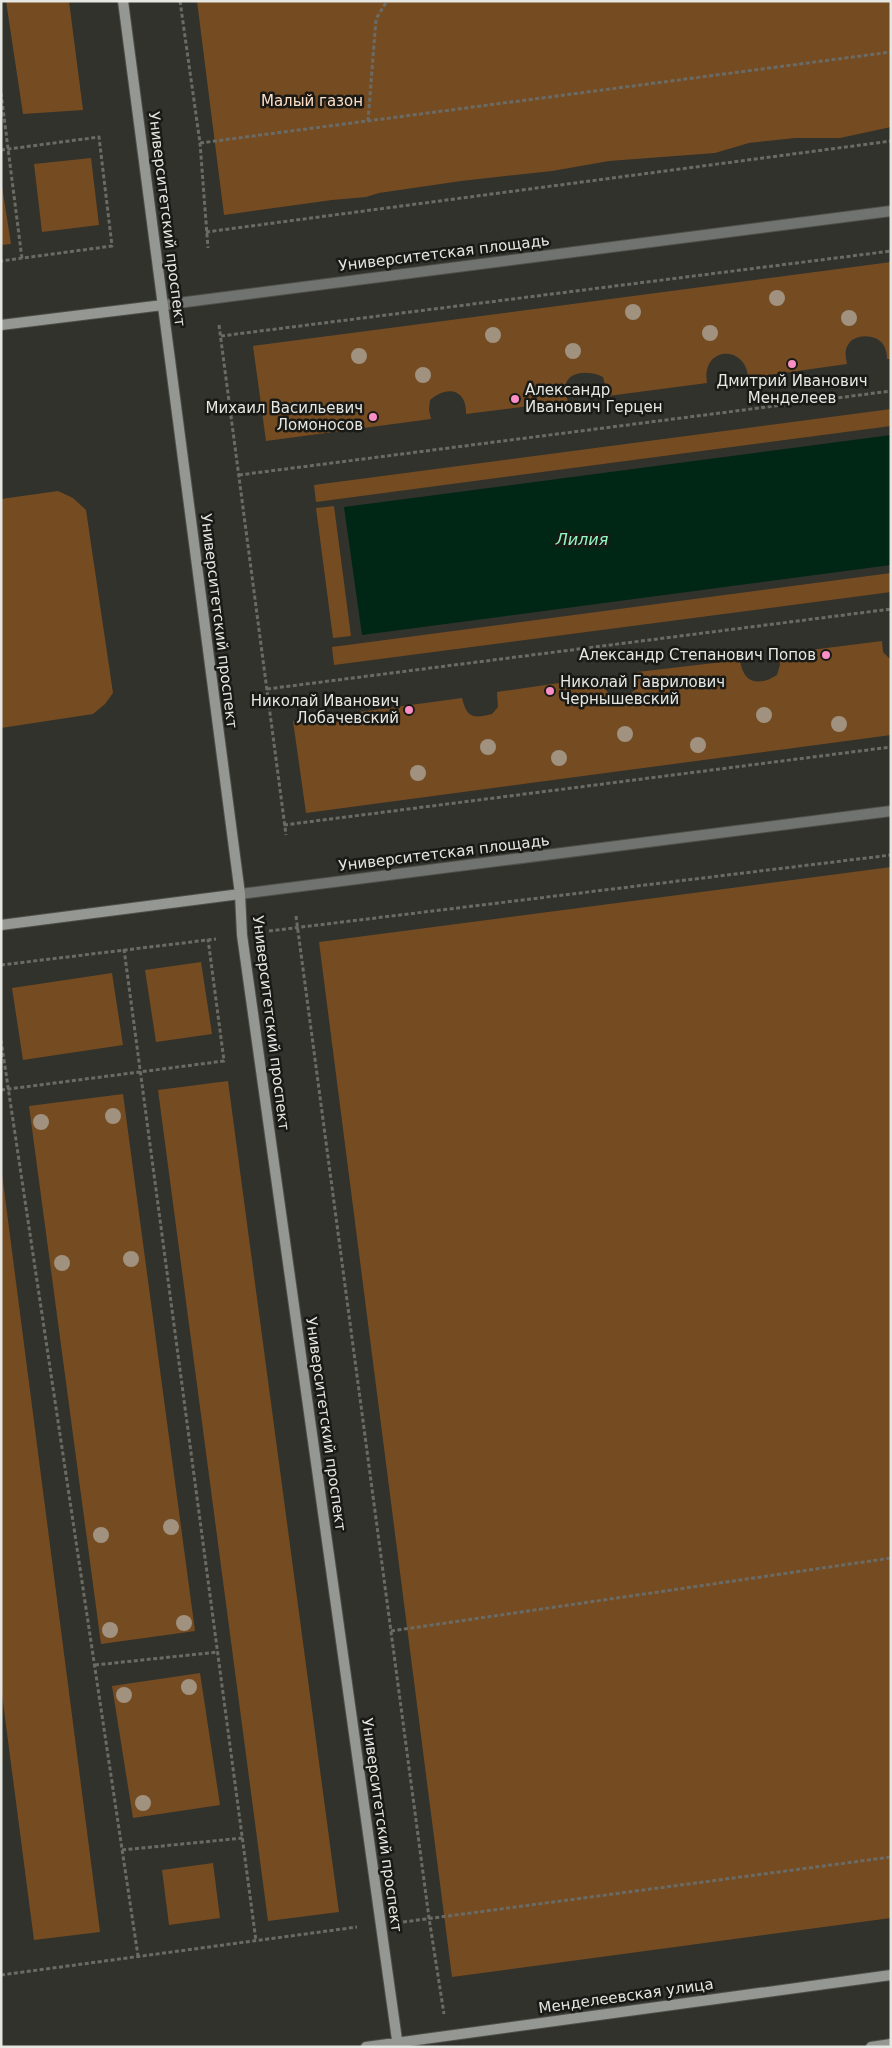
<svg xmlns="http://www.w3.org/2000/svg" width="892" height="2048" font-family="'DejaVu Sans',sans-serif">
<rect width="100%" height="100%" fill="#31322b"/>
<path fill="#754b22" d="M6,1H69L83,110L23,114Z
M197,1H891V127L840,138H795L749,143L715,153L609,161L552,171L461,181L379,193L366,197L332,200L224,215Z
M91,158L99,225L42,232L34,164Z
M1,180L11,244L1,245Z
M891,262V359H887C887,354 886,349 883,344C876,334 854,333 848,345C844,351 846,358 847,364L748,378C747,345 701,345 707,383L608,396L603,377C582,367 556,375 568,401L466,414C467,389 447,385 430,400L429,410L431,419L266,441L253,346Z
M891,409V426L316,502L314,485Z
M58,491L73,498L86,510L113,693L105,704L93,714L1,728V499Z
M334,506L351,636L333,638L316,508Z
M891,573V592L334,665L332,647Z
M882,641L883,652L891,660V735L306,813L293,721L462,698C467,718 473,719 492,714L498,707L497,692L600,677C602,688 607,692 616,698C632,695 642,690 637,672L740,660C743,683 758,687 777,675L780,665L779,654Z
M891,867V1918L452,1977L319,942Z
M201,962L212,1034L156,1042L145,970Z
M112,973L123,1045L23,1060L12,988Z
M228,1081L339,1912L268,1921L158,1090Z
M123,1094L195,1631L101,1644L29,1106Z
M1,1166L100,1932L34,1940L1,1687Z
M200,1673L220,1805L133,1818L112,1686Z
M213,1863L220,1918L169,1925L162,1870Z"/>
<path fill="#002715" d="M891,435V565L362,635L344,507Z"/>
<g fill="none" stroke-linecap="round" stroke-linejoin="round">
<defs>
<path id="street" d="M163,305L891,211
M240,894L891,811"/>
<path id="secondary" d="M123,1L240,894L242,935L398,2047
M1,325L163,305
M1,925L240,894
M366,2047L891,1975
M871,2047L891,2044"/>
</defs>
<use href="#street" stroke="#4e4f48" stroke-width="12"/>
<use href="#secondary" stroke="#4e4f48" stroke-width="12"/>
<path stroke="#6b6b65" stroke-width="3" stroke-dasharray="4 2.5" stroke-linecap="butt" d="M180,1L200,143L208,248
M1,93L22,259
M368,121L376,19L387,1
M200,143L891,52
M1,150L99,137L112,246L1,261
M206,232L891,141
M219,325L286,835
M221,336L891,251
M239,475L891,391
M267,689L891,609
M284,825L891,747
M296,916L429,1918L444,2014
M269,931L891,855
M124,949L256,1941
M1,965L216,939
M1,1040L138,1956
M1,1090L224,1061L208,939
M391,1631L891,1558
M95,1665L218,1652
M122,1850L243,1838
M403,1922L891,1857
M1,1975L357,1927"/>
<use href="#street" stroke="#717370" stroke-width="10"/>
<use href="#secondary" stroke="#949792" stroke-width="10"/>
</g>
<g fill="#a1917f">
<circle cx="777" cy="298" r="8"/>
<circle cx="633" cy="312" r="8"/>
<circle cx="849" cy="318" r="8"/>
<circle cx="710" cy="333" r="8"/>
<circle cx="493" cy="335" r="8"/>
<circle cx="573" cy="351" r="8"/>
<circle cx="359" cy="356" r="8"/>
<circle cx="423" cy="375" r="8"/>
<circle cx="764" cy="715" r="8"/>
<circle cx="839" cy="724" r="8"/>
<circle cx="625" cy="734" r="8"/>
<circle cx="698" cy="745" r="8"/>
<circle cx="488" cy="747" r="8"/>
<circle cx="559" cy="758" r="8"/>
<circle cx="418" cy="773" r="8"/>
<circle cx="113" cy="1116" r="8"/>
<circle cx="41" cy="1122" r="8"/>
<circle cx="131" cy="1259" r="8"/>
<circle cx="62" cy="1263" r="8"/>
<circle cx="171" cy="1527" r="8"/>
<circle cx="101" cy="1535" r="8"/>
<circle cx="184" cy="1623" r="8"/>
<circle cx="110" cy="1630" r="8"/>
<circle cx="189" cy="1687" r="8"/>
<circle cx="124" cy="1695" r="8"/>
<circle cx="143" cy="1803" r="8"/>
</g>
<g fill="#fb8fc5" stroke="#191916" stroke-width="2">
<circle cx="792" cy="364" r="5"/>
<circle cx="515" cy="399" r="5"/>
<circle cx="373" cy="417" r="5"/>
<circle cx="826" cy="655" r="5"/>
<circle cx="550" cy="691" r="5"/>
<circle cx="409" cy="710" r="5"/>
</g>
<g text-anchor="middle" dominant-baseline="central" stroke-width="5" stroke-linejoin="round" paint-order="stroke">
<g font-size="15" fill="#fddec4" stroke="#191916">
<text x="312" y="101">Малый газон</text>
</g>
<g font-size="15" fill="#e6e6e2" stroke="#191916">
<text transform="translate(167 219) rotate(83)">Университетский проспект</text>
<text transform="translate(444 253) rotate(-7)">Университетская площадь</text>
<text transform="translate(219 621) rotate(83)">Университетский проспект</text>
<text transform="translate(444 853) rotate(-7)">Университетская площадь</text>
<text transform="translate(271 1023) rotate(83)">Университетский проспект</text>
<text transform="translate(326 1424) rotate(82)">Университетский проспект</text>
<text transform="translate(382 1825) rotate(82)">Университетский проспект</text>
<text transform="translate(626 1996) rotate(-8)">Менделеевская улица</text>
</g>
<g font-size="15" fill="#e6e6e2" stroke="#191916" text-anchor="end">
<text x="792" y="381" text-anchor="middle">Дмитрий Иванович<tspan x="792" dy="17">Менделеев</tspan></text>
<text x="525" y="390" text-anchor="start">Александр<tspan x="525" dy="17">Иванович Герцен</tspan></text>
<text x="363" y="408">Михаил Васильевич<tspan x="363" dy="17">Ломоносов</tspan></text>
<text x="816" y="655">Александр Степанович Попов</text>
<text x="560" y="682" text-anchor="start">Николай Гаврилович<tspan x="560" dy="17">Чернышевский</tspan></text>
<text x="399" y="701">Николай Иванович<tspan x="399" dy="17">Лобачевский</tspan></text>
</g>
<g font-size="16" font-style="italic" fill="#92f7c1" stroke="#191916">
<text x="582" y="539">Лилия</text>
</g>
</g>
<rect width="892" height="2048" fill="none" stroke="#e6e6e2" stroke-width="5"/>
</svg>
